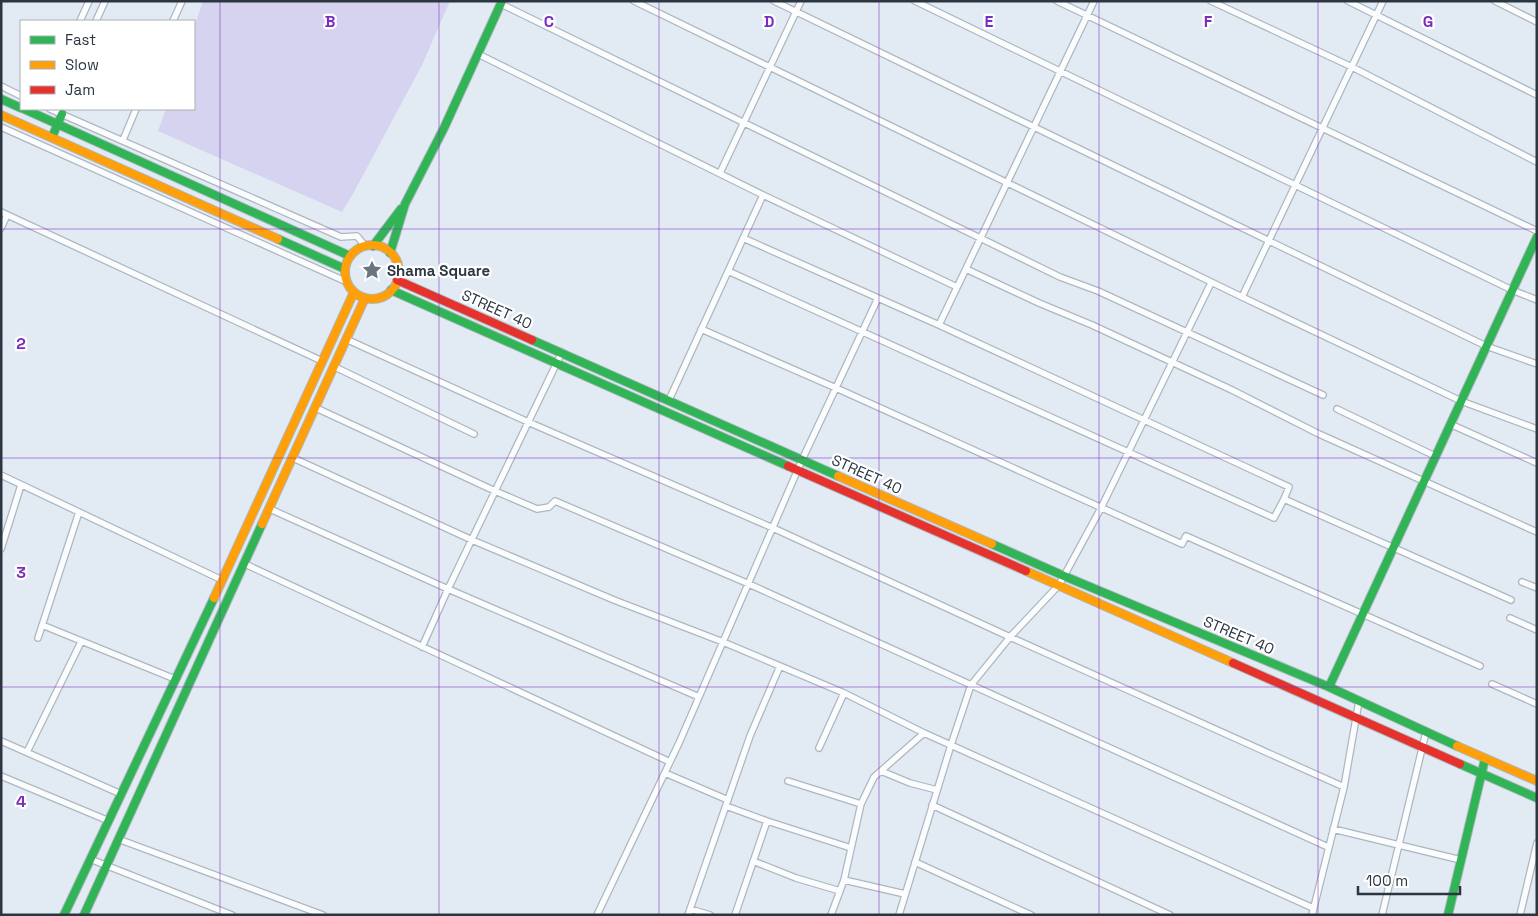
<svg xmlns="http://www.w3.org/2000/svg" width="1538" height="916" font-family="'Space Grotesk',sans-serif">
<rect width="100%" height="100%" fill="#e2ebf4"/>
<path fill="#d6d3f0" d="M203,1H450L422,65L354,192L342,212L158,131L166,109H194V27Z"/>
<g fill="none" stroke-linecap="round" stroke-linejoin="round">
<defs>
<path id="street" d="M634,1L1242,297L1461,401L1537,429
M774,1L1486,346L1537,364
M915,1L1512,290L1537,300
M1057,1L1537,231
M1211,1L1352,67L1537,162
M1348,1L1537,95
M1495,1L1537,22
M501,4L1060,277L1098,291L1323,395
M80,21L89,1
M96,21L105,1
M173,21L182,1
M478,54L763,195L957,287
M1,86L21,96
M50,109L341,237L357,236L365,246
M1,127L347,282
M123,140L136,109
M720,173L801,1
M1,212L322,361
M1,228L7,215
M743,238L878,298
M966,269L1039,303L1092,325L1232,390L1319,434L1537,532
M728,271L1274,518L1284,499
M1242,297L1383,1
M939,325L1289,487L1284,499L1511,600
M701,329L836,388L1182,544L1186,536L1480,666
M348,340L528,422L773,528L1010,637L1344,787
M335,367L474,434
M669,400L763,195
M316,408L495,491L537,509L549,507L555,501L749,584L1328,847
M1337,409L1435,456
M1450,424L1537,463
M293,458L472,540L614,600L723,642L844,693L924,733L1313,908
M1,475L222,580
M270,509L448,589L699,697
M1,549L21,485
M245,564L670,762
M1522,582L1537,588
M1510,618L1537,630
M42,625L175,679
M38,638L79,512
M422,647L448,589L562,352
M1492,684L1537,704
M1,741L121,794
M819,748L844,693
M27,752L81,642
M881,771L910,783L937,790
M665,773L728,800
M1,776L109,821
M788,781L861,804
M932,805L1170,915
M726,806L767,821
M1333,829L1461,860
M118,839L323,915
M90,859L232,915
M753,861L796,878L840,891
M915,862L1031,915
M844,880L905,894
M690,909L710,915
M597,915L679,743L802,460L878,298L939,325L1094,1
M688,915L750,736L780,666
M735,915L767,821L851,848
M831,915L844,880L861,804L874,777L924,733
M899,915L951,745L971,685L1010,637L1058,586L1064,576L1101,508L1211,283
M1312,915L1344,787L1359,701
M1382,915L1426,732
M1520,915L1537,843"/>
<path id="fast" d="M1,99L21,108
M24,109L350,256
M52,137L62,114
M278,239L345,269
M373,246L401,209
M390,253L405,204L444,128L502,1
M391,290L788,466
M532,340L838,476
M992,544L1064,576L1329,687L1457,746
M1329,687L1537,237
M1460,764L1537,798
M64,915L214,598
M84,915L262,524
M1448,915L1485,759"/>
<path id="slow" d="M1,115L278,239
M345 272a27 27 0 1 1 54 0a27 27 0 1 1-54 0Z
M838,476L992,544
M262,524L365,298
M1026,571L1233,663
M214,598L354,292
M1457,746L1537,781"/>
<path id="jam" d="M397,280L532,340
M788,466L1026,571
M1233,663L1460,764"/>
</defs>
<use href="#street" stroke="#adb7c0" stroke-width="8"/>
<use href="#fast" stroke="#adb7c0" stroke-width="10"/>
<use href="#slow" stroke="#adb7c0" stroke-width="10"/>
<use href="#jam" stroke="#adb7c0" stroke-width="10"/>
<use href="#street" stroke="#fbfcfd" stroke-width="5.5"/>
<use href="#fast" stroke="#30b455" stroke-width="8"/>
<use href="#slow" stroke="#ff9f0a" stroke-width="8"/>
<use href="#jam" stroke="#e5322d" stroke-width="8"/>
</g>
<path fill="none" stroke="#7b2cbf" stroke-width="1" stroke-opacity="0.55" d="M220,1V915M439,1V915M659,1V915M879,1V915M1099,1V915M1318,1V915M1,229H1537M1,458H1537M1,687H1537"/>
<defs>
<symbol id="sight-bare" viewBox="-9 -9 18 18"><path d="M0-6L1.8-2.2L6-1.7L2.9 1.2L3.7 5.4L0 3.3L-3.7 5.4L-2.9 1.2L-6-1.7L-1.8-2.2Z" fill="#6b7580" stroke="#fff" stroke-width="2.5" paint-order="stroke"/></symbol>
</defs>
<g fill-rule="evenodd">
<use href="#sight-bare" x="358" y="256" width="28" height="28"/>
</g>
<g text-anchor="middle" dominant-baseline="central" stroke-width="4.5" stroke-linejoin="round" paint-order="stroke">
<g font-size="15" font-weight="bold" fill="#2b3641" stroke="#fff" text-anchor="start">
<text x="387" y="270">Shama Square</text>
</g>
<g font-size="15" fill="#2b3641" stroke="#fff">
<text transform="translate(497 309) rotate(24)">STREET 40</text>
<text transform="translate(867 474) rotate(24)">STREET 40</text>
<text transform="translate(1239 635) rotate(23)">STREET 40</text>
</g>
</g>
<g font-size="16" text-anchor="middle" font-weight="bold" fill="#7b2cbf" stroke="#fff" stroke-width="4.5" stroke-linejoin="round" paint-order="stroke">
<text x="330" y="27">B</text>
<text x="549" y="27">C</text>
<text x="769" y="27">D</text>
<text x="989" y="27">E</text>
<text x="1208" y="27">F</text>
<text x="1428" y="27">G</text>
<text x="21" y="349">2</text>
<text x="21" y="578">3</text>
<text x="21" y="807">4</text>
</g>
<rect width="1538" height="916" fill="none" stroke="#2b3641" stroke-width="5"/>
<rect x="20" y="20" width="175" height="90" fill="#ffffff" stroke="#aaafb3"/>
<rect x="30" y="36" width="25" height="8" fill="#30b455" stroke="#aaafb3"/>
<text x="65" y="45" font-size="15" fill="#2b3641">Fast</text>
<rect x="30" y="61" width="25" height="8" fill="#ff9f0a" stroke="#aaafb3"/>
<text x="65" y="70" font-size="15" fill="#2b3641">Slow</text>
<rect x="30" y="86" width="25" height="8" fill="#e5322d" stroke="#aaafb3"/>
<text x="65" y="95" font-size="15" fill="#2b3641">Jam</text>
<path d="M1358 886v8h102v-8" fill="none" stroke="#2b3641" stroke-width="2.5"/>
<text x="1366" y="886" font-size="15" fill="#2b3641" stroke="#ffffff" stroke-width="4" paint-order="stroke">100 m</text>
</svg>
